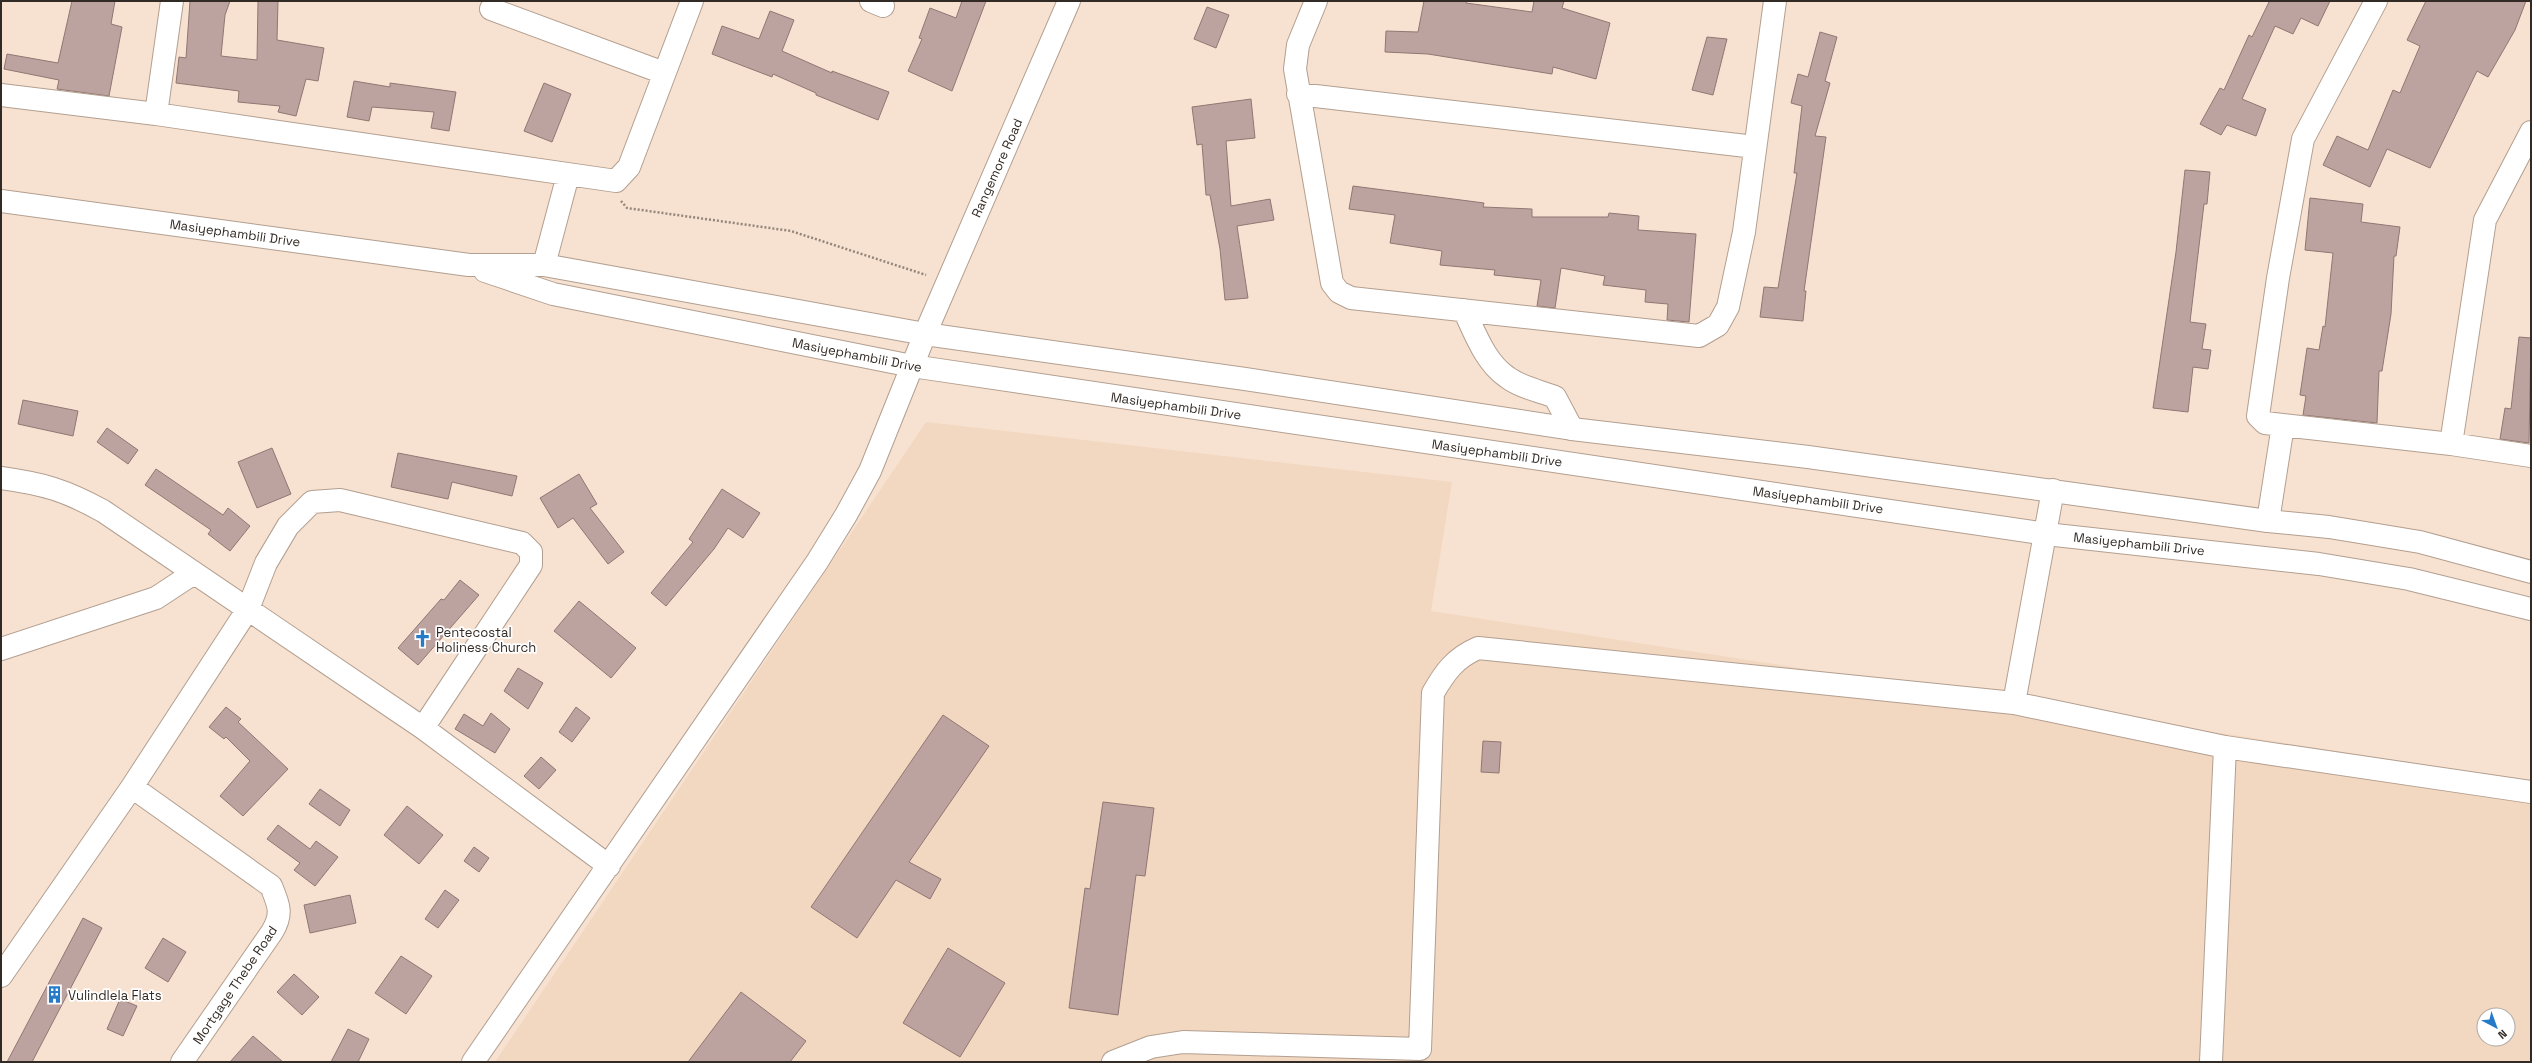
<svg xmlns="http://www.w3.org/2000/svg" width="2532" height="1063" font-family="'Space Grotesk',sans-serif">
<rect width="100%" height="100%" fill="#f7e2d1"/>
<path fill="#f2d7c1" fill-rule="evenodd" d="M926,422L1452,482L1431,611L2531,781V1062H495ZM2484,1015H2508V1039H2484Z"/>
<path fill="#bda39f" stroke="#907773" d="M72,1H115L111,24L122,27L109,96L57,89L59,80L4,69L7,54L58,63Z
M190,1H230L225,15L221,56L257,60L258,1H278L277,40L324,48L318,81L306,79L296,116L278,112L280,106L238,102L239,91L176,83L179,57L186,58Z
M962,1H986L952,91L908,71L922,39L919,38L930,8L956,18Z
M1424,1H1467L1466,3L1532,12L1534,1H1564L1562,8L1610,23L1596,79L1553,67L1552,74L1428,54L1385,52L1386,31L1418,32Z
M2267,1H2330L2318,26L2301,18L2293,34L2275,26L2242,99L2266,109L2256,136L2227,125L2221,135L2200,124L2220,88L2224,90L2249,35L2252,37L2269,2Z
M2426,1H2526L2515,30L2488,77L2477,71L2430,168L2387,149L2370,187L2323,165L2337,136L2368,150L2393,90L2400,93L2420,46L2407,40Z
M1207,7L1229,15L1216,48L1194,39Z
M770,11L794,20L782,51L832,73V71L889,92L878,120L816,95V93L773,74L772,77L712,54L722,26L759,39Z
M1820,32L1837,37L1825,81L1830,83L1815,136L1826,137L1804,291H1806L1803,321L1760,317L1764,287L1778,288L1797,173H1794L1802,106L1791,103L1798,74L1808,77Z
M1707,37L1727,39L1713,95L1692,90Z
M354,81L390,87V83L456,92L449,131L431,128L434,112L372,107L369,121L347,117Z
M544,83L571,94L552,142L524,131Z
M1251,99L1255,138L1226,141L1231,206L1270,199L1274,220L1237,226L1248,298L1225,300L1220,249L1210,195H1206L1202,144L1197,145L1192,107Z
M2185,170L2210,172L2207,204H2204L2190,322L2206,324L2202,349L2211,350L2208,369L2193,367L2188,412L2153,408L2176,252Z
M1353,186L1484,203L1483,207L1532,209V217H1608L1609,213L1639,216L1638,230L1696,234L1689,322L1667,320L1668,304L1645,302L1646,290L1603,285L1605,276L1561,268L1555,308L1537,306L1541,280L1494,275L1495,270L1440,265L1442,251L1390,243L1395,215L1349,209Z
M2310,198L2363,204L2361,222L2400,227L2396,256H2394L2391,314L2382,371H2379L2377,423L2303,415L2306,396L2300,395L2307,348L2319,350L2323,326L2325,327L2333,253L2305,250Z
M2519,337L2531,338L2529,443L2500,439L2505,408L2511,409Z
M23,400L78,411L73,436L18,424Z
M107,428L138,450L128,464L97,442Z
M272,448L291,494L257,508L238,462Z
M398,453L517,476L512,496L452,482L448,499L391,487Z
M156,469L223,515L228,508L250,526L230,551L208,534L211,530L145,485Z
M579,474L597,504L590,508L624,552L608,564L573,518L558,528L540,498Z
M722,489L760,513L743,538L728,528L714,549L666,606L651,593L693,542L689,539Z
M460,580L479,595L418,665L398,648L441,599L444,600Z
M579,601L636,648L611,678L554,631Z
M518,668L543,683L528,709L504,691Z
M226,707L241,719L238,722L288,769L243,816L220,796L250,761L226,737L224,739L209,727Z
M576,707L590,718L572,742L559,732Z
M491,713L510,729L495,753L455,729L464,714L483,726Z
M943,715L989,746L909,862L941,879L930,899L896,880L857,938L811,907Z
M1483,741L1501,742L1499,773L1481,772Z
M541,757L556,770L539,789L524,776Z
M320,789L350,810L340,826L309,804Z
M1103,802L1154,808L1145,876L1136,875L1118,1015L1069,1008L1085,888L1090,889Z
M407,806L443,835L419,864L384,835Z
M278,825L310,849L316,841L338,857L315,886L294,870L300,863L267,839Z
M474,847L489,858L479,872L464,861Z
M445,890L459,900L438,928L425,919Z
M350,895L356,923L310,933L304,905Z
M83,918L102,928L32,1062H7Z
M163,938L186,952L168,982L145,968Z
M948,948L1005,983L960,1057L903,1023Z
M401,956L432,976L406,1014L375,993Z
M294,974L319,997L302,1015L277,992Z
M741,992L806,1041L790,1062H688Z
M120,999L137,1006L123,1036L107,1029Z
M348,1029L369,1039L358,1062H331Z
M253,1036L283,1062H230Z"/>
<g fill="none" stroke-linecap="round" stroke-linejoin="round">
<defs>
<path id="minor" d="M871,1L883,6
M1316,1L1298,45L1295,69L1332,283L1339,292L1351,298L1699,336L1718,325L1728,307L1744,232L1775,1
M2376,1L2303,139L2278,278L2258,416L2265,423L2451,444L2531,456
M491,9L664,73
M1298,94L1755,147
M1,95L156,114L616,181L629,167L692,1
M156,114L172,1
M544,265L568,175
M1464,310C1475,333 1485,362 1507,377C1520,387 1539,391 1555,397L1572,429
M2451,444L2485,220L2531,132
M1,478C44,484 65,490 103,511L423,728L609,866
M2268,521L2283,425
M1,649L156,598L194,573
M2014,703L2053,490
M132,787L271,886C279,905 283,914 272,932L182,1062
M1,976L132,787L248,609L266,563L288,526L312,502L340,500L522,543L531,552V565L423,728
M473,1062L817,562L846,515L870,471L925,334L1069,1
M1113,1062L1151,1047L1183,1042L1420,1049L1433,693C1445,672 1455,658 1478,648L2014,703L2225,747L2531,792
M2211,1062L2225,747"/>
<path id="major" d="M1,201L469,265H544L925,334L1245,379L1572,429L1808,457L2268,521L2329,527L2420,542L2531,572
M485,271L553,294L912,366L2046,534L2319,564L2409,579L2531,609"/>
</defs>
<use href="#minor" stroke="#b39f90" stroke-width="24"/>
<use href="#major" stroke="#b39f90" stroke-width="24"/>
<path stroke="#938579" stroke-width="2.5" stroke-dasharray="2 2" stroke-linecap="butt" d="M621,201L627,208L791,231L926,275"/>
<use href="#minor" stroke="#fff" stroke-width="22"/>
<use href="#major" stroke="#fff" stroke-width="22"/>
</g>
<defs>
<symbol id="church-bare" viewBox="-9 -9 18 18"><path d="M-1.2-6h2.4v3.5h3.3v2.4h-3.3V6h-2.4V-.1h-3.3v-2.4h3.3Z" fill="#257bc8" stroke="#fff" stroke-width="2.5" paint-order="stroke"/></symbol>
<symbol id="building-bare" viewBox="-9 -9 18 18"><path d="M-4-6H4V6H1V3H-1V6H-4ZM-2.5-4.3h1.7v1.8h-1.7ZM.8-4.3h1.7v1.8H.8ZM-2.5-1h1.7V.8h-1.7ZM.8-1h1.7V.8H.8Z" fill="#257bc8" stroke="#fff" stroke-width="2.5" paint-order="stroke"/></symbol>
</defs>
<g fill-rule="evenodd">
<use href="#church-bare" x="410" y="626" width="25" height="25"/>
<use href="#building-bare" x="42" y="982" width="25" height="25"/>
</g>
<g text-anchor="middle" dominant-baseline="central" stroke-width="3.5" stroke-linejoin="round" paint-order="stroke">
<g font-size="13" fill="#322a24" stroke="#fff">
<text transform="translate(997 168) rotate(-66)">Rangemore Road</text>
<text transform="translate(235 233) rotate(8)">Masiyephambili Drive</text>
<text transform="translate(857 355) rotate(11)">Masiyephambili Drive</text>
<text transform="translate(1176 406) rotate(8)">Masiyephambili Drive</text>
<text transform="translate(1497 453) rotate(8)">Masiyephambili Drive</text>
<text transform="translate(1818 500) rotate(8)">Masiyephambili Drive</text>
<text transform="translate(2139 544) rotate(6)">Masiyephambili Drive</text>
<text transform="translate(235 985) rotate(-56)">Mortgage Thebe Road</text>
</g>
<g font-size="13" fill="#322a24" stroke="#fff" text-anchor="start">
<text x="436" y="632">Pentecostal<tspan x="436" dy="15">Holiness Church</tspan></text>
<text x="68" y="995">Vulindlela Flats</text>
</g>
</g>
<rect width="2532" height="1063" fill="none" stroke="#322a24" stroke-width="4"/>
<g transform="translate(2496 1027) rotate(139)"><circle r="19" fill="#ffffff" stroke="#adaaa7"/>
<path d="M0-3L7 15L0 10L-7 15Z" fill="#257bc8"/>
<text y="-6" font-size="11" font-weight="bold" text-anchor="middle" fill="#322a24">N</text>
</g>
</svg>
